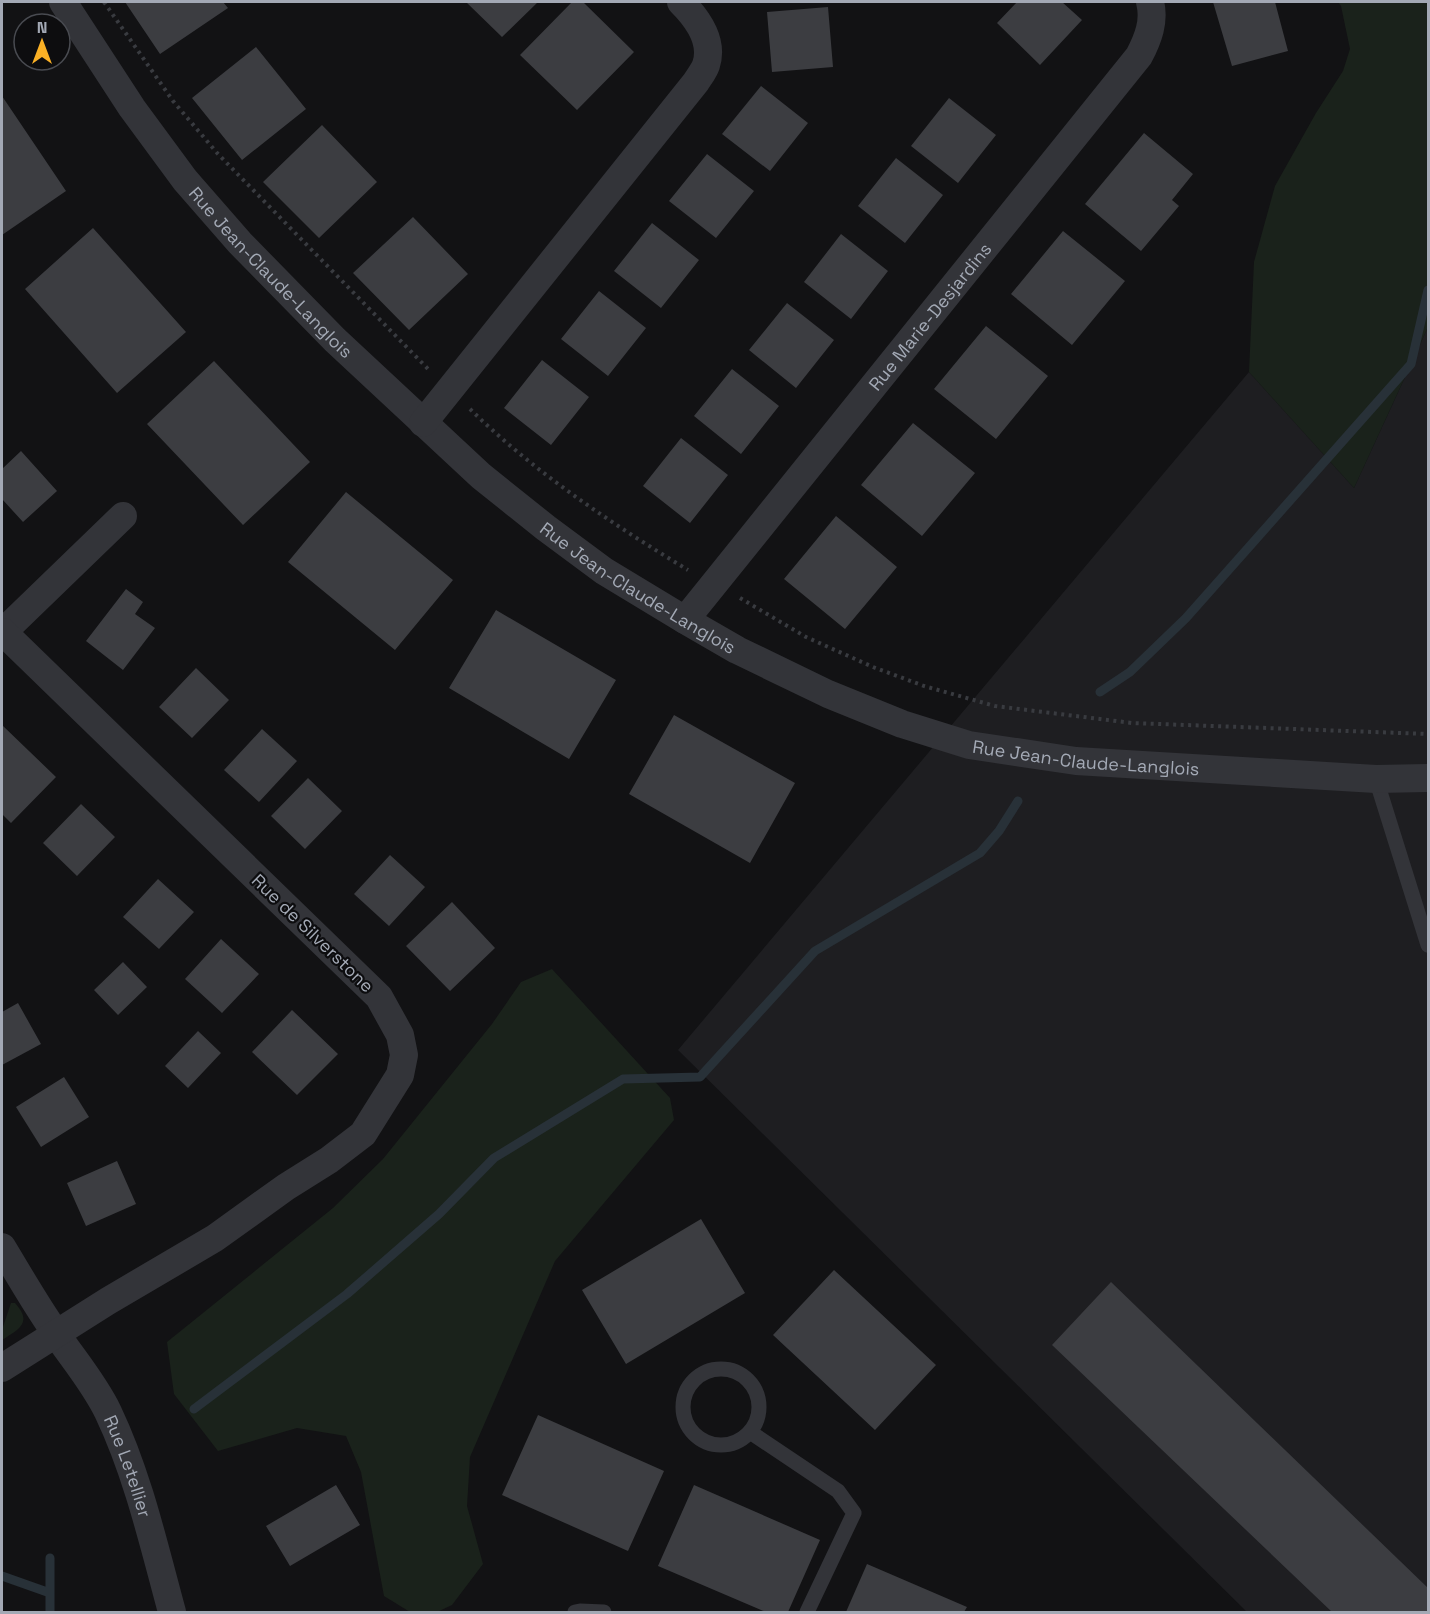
<svg xmlns="http://www.w3.org/2000/svg" width="1430" height="1614" font-family="'Space Grotesk',sans-serif">
<rect width="100%" height="100%" fill="#121214"/>
<path fill="#1e1e21" d="M1428,327V1612H1247L678,1050L1249,372L1354,488Z"/>
<path fill="#1a221b" d="M1338,2H1428V327L1354,488L1249,372L1254,262L1275,186L1316,113L1343,71L1350,49L1341,6Z
M552,969L670,1098L674,1120L555,1261L470,1457L467,1506L483,1564L452,1605L437,1612H410L384,1596L361,1472L346,1436L297,1428L218,1451L174,1394L167,1342L333,1208L383,1159L492,1024L521,982Z
M11,1303H15C33,1323 19,1329 2,1340V1330Z"/>
<g fill="none" stroke-linecap="round" stroke-linejoin="round">
<path stroke="#283138" stroke-width="9" d="M1100,692L1130,672L1186,618L1411,364L1428,290
M194,1409L347,1294L439,1214L494,1158L623,1079L700,1077L815,951L980,853L999,831L1018,801
M50,1558V1593
M2,1576L50,1593V1612"/>
</g>
<path fill="#3c3d41" d="M125,2H223L228,8L160,54Z
M466,2H538L502,37Z
M572,2H583L634,52L577,110L520,55Z
M1017,2H1062L1082,20L1040,65L997,23Z
M1213,2H1275L1288,51L1232,66Z
M828,7L833,67L772,72L767,12Z
M256,47L306,109L242,160L192,98Z
M761,86L808,123L770,171L722,134Z
M2,96L66,191L2,235Z
M949,98L996,135L958,183L911,146Z
M322,125L377,182L319,238L263,182Z
M1144,133L1193,174L1172,200L1179,206L1141,251L1085,204Z
M707,154L754,191L716,238L669,201Z
M896,158L943,195L905,243L858,206Z
M413,217L468,274L409,330L353,273Z
M652,223L699,260L661,308L614,271Z
M93,228L186,332L117,393L25,289Z
M1063,231L1125,281L1072,345L1011,294Z
M841,234L888,271L851,319L804,282Z
M599,291L646,328L608,376L561,339Z
M787,303L834,340L796,388L749,350Z
M986,326L1048,376L996,439L934,389Z
M542,360L589,397L551,445L504,408Z
M214,361L310,462L243,525L147,424Z
M732,369L779,406L741,454L694,416Z
M913,423L975,473L922,536L861,485Z
M681,438L728,475L690,523L643,486Z
M21,451L57,491L23,522L2,499V469Z
M346,492L453,580L395,650L288,562Z
M836,516L897,567L845,629L784,579Z
M126,589L143,602L135,614L155,628L123,670L86,641Z
M496,610L616,680L569,759L449,688Z
M196,668L229,700L192,738L159,707Z
M674,715L795,783L750,863L629,794Z
M2,725L56,777L11,823L2,814Z
M262,729L297,761L259,802L224,770Z
M308,778L342,811L305,849L271,816Z
M81,804L115,837L77,876L43,843Z
M390,855L425,887L389,926L354,894Z
M158,879L194,912L159,949L123,917Z
M452,902L495,948L450,991L406,946Z
M221,939L259,974L222,1013L185,979Z
M123,962L147,987L118,1015L94,990Z
M18,1003L41,1044L2,1065V1012Z
M292,1010L338,1054L297,1095L252,1052Z
M198,1031L221,1053L188,1088L165,1066Z
M64,1077L89,1117L41,1147L16,1107Z
M117,1161L136,1204L86,1226L67,1183Z
M701,1219L745,1293L626,1364L582,1290Z
M834,1270L936,1365L875,1430L773,1335Z
M1111,1282L1428,1588V1612H1332L1052,1345Z
M538,1415L664,1471L628,1551L502,1495Z
M336,1485L360,1525L290,1566L266,1526Z
M694,1485L820,1540L788,1612H766L658,1566Z
M867,1564L967,1607L964,1612H846Z"/>
<g fill="none" stroke-linecap="round" stroke-linejoin="round">
<path stroke="#393b40" stroke-width="4" stroke-dasharray="3 4.5" stroke-linecap="butt" d="M104,2L173,101L218,154L430,371
M470,409C534,472 612,524 688,570
M740,598L806,637L873,667L924,686L995,706L1132,723L1428,734"/>
<path stroke="#333439" stroke-width="15" d="M1376,779L1428,945
M683 1407a38 38 0 1 1 76 0a38 38 0 1 1-76 0Z
M750,1432L838,1491L854,1513L807,1612
M575,1612L580,1611L604,1612"/>
<g stroke="#333439" stroke-width="28">
<path id="s1" d="M63,2L132,108L185,180L240,243L335,340L481,476L546,528L604,571L685,620L737,650L828,694L902,724L969,745L1076,761L1376,779L1428,778"/>
<path d="M423,423L696,82C699,77 704,71 706,65C714,41 697,18 681,2"/>
<path id="s2" d="M685,620L1139,56C1148,39 1155,21 1150,2"/>
<path d="M2,633L123,516"/>
<path id="s3" d="M2,1247C19,1275 36,1305 55,1332C73,1359 94,1383 108,1412C138,1475 154,1546 172,1612"/>
<path d="M2,1368L108,1301L215,1238L286,1187L329,1160L363,1134L400,1075L404,1055L400,1035L379,997L3,632"/>
</g>
</g>
<g text-anchor="middle" dominant-baseline="central" stroke-width="4.5" stroke-linejoin="round" paint-order="stroke">
<g font-size="18" fill="#a3a9b5" stroke="#0d0d0f">
<text stroke="none"><textPath href="#s1" startOffset="342">Rue Jean-Claude-Langlois</textPath></text>
<text stroke="none"><textPath href="#s2" startOffset="390">Rue Marie-Desjardins</textPath></text>
<text stroke="none"><textPath href="#s1" startOffset="828">Rue Jean-Claude-Langlois</textPath></text>
<text stroke="none"><textPath href="#s1" startOffset="1314">Rue Jean-Claude-Langlois</textPath></text>
<text transform="translate(313 933) rotate(44)">Rue de Silverstone</text>
<text stroke="none"><textPath href="#s3" startOffset="254">Rue Letellier</textPath></text>
</g>
</g>
<rect width="1430" height="1614" fill="none" stroke="#a3a9b5" stroke-width="6"/>
<g transform="translate(42 42)"><circle r="28" fill="#0d0d0f" stroke="#494b51" stroke-width="1.5"/>
<path d="M0-4.5L10 22L0 15L-10 22Z" fill="#fab025"/>
<text y="-9" font-size="16" font-weight="bold" text-anchor="middle" fill="#a3a9b5">N</text>
</g>
</svg>
